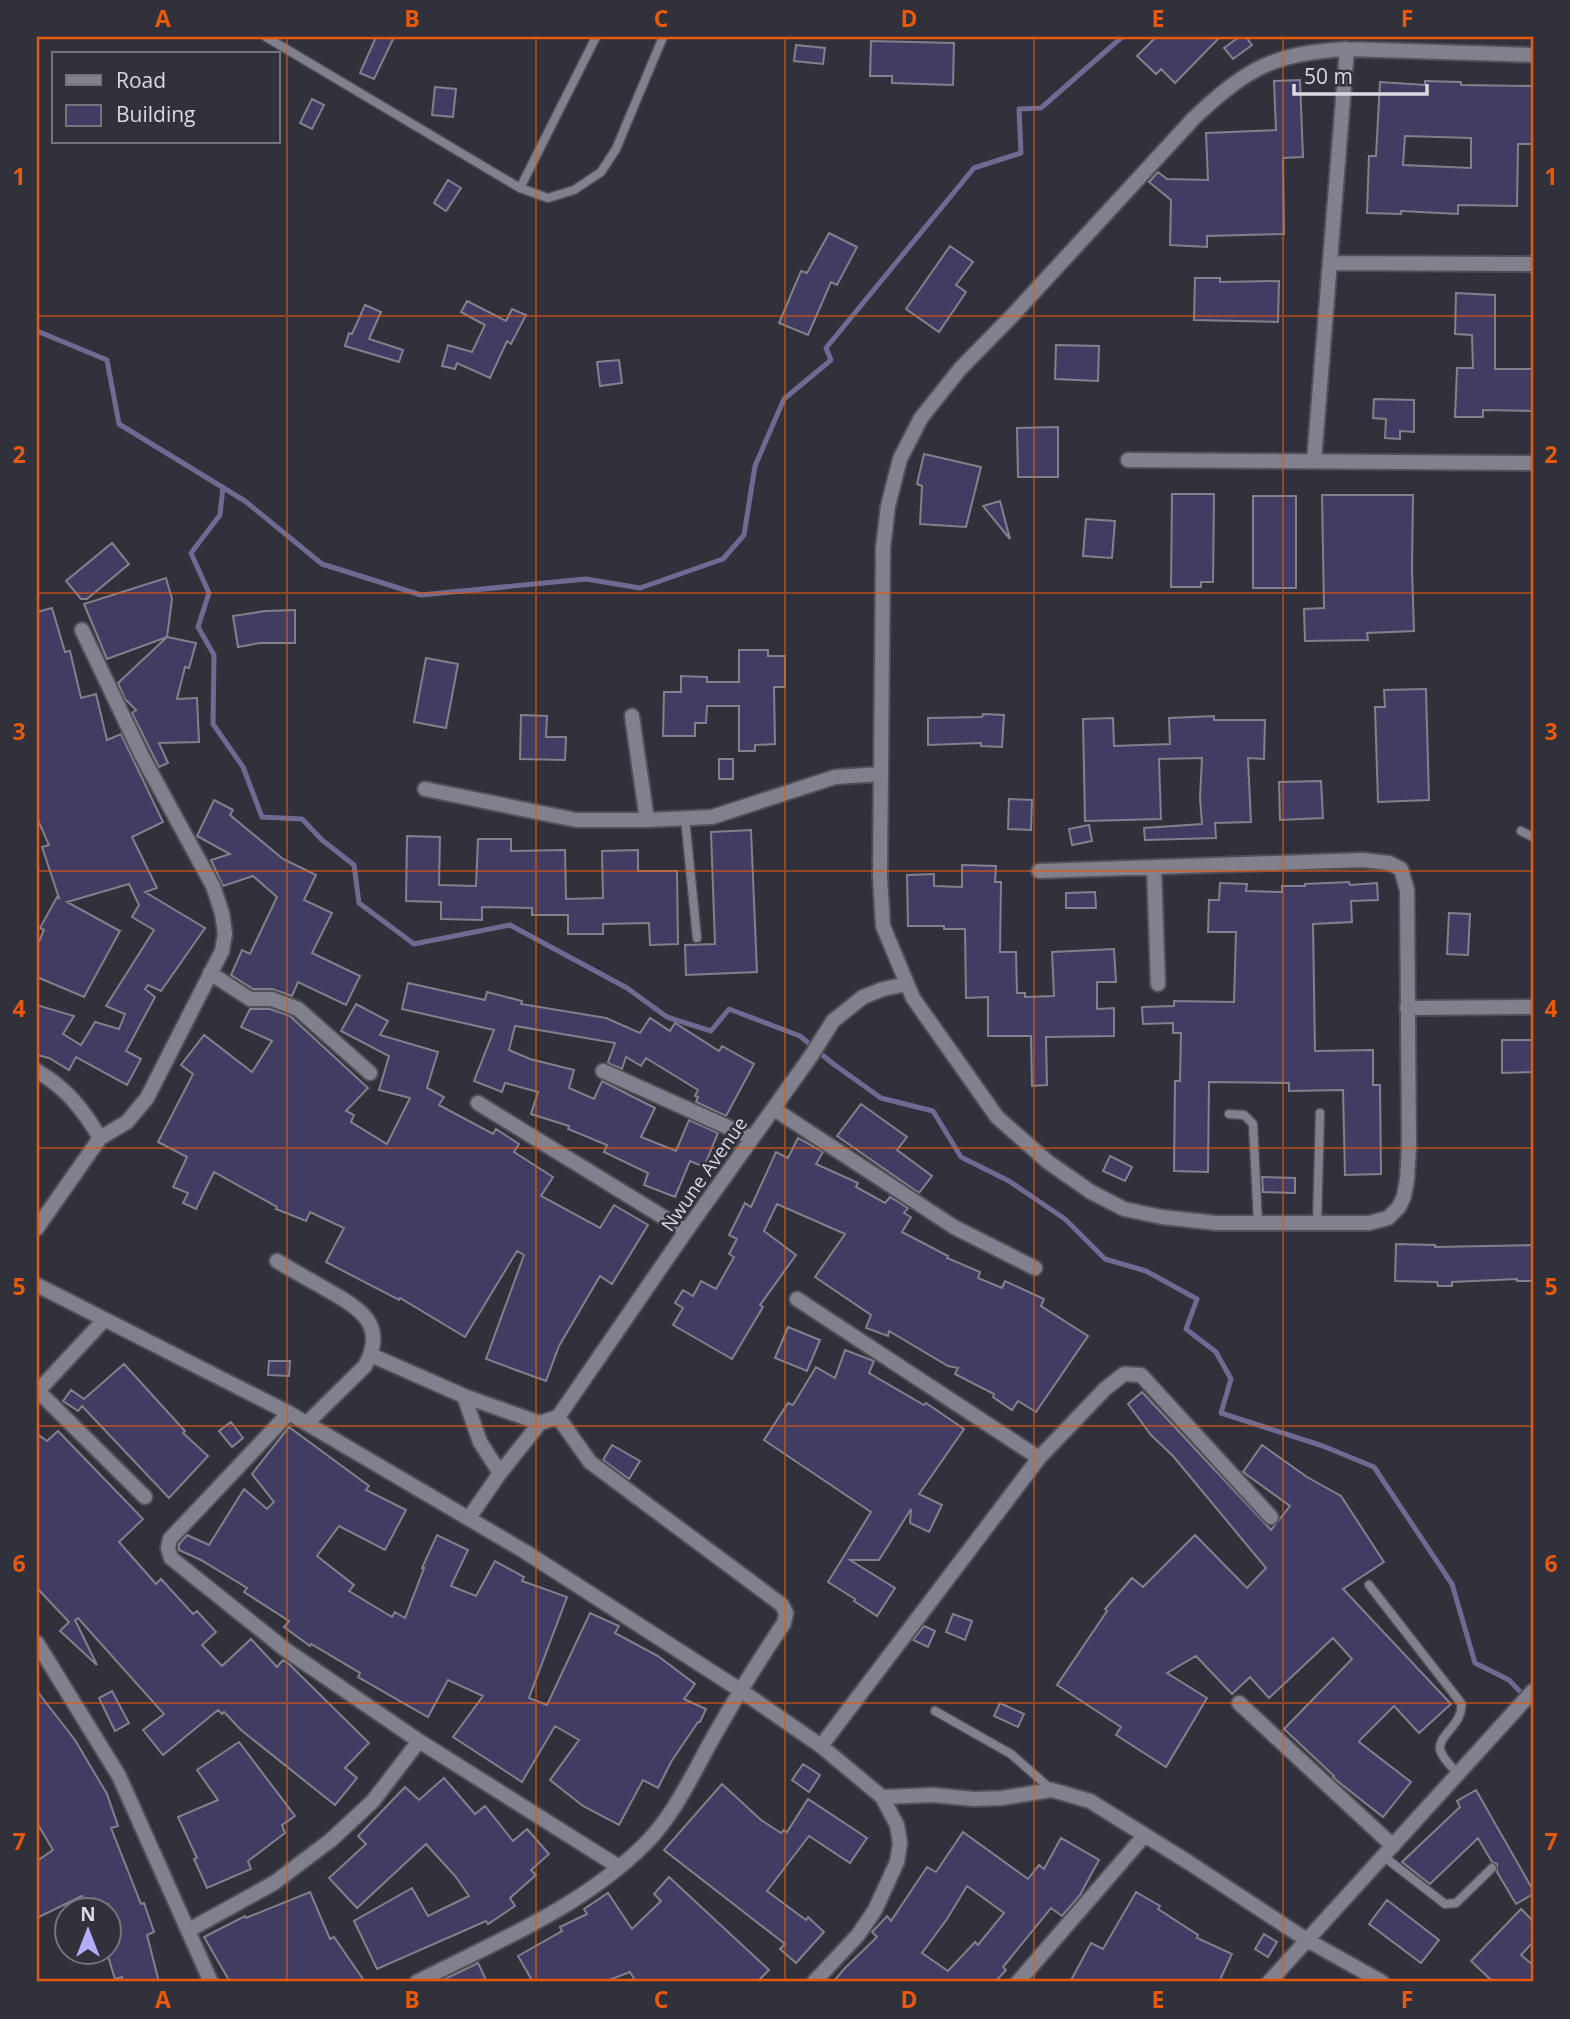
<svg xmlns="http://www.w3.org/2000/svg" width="1570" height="2019" font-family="'Open Sans',sans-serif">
<rect width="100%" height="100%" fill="#31313b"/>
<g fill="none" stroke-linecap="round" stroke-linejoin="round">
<path stroke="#6e6a92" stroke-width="5" d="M37,331L107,360L119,424L245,501L322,564L421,595L586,579L640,588L723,559L744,535L755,466L784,399L831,360L826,348L974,168L1021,153L1019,109L1041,108L1122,37
M223,487L220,515L191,553L209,593L198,627L214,655L213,724L243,767L262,817L302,819L322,840L354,865L359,903L414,944L510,925L627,988L667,1017L711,1031L729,1009L800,1036L832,1063L881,1098L933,1111L961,1157L1009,1181L1065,1219L1105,1259L1146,1271L1197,1299L1186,1329L1216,1352L1231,1379L1221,1413L1323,1446L1374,1467L1452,1584L1475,1663L1509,1680L1533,1705"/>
</g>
<path fill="#413d62" stroke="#81818d" stroke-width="2" fill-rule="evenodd" d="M376,37H394L374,79L360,73Z
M1156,37H1220L1175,83L1161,69L1156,74L1137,56Z
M1239,37H1246L1252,45L1233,59L1224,48Z
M871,41L954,43L953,85L892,83V76H870Z
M796,45L825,48L823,64L794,61Z
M1300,80L1303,157L1283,158L1284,234L1207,236V247L1170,245L1171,200L1149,182L1158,172L1167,179L1208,180L1206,133L1276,130L1274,81Z
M1425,81L1461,82V85L1533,86V144H1518L1517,206L1458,205V214L1401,211V214L1367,213L1369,156H1376L1380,82L1425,85ZM1405,136L1471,138V168L1403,165Z
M435,87L456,89L453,117L432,115Z
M312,99L324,105L312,129L300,123Z
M448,180L461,188L446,211L434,203Z
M829,233L857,247L837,285L831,282L808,335L779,323L801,271L807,273Z
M950,246L973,262L956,285L966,292L939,332L906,309Z
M1195,278H1220V282L1279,281L1278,322L1194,320Z
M1456,293L1495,295V369H1533V411L1483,410V417H1455L1457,368H1473L1472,335L1455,334Z
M467,301L506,321L512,309L526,315L511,344L507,341L490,378L457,363L455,369L442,366L448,345L472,352L485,325L461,312Z
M365,305L381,312L369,339L403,350L399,362L345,346L349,333L352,334Z
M1056,345L1099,346L1098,381L1055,379Z
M619,360L622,383L600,386L597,362Z
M1374,399L1414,400V432L1400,431V439L1385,438L1386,419L1373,418Z
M1058,427V477H1018L1017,428Z
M924,454L981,467L966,527L920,524L922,486L917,484Z
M1172,494H1214L1213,582H1201V587H1171Z
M1322,495H1413L1412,569L1414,631L1367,633L1368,640L1305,641L1304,609L1324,608Z
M1253,496H1296V588H1253Z
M1000,501L1010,539L983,506Z
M1086,519L1115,521L1112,558L1083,556Z
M112,543L129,564L87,599H81L66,581Z
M166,578L172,599L167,637L196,643L189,668L185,667L177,699L197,698L199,742L159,743L168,763L159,767L132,713L136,710L125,699L118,683L167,637L107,659L84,604Z
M52,608L65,652L70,651L81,698L96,694L107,740L121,734L163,822L132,837L157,888L145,892L205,928L161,991L148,985L145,989L155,997L126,1051L141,1059L127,1085L76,1057L69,1070L49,1058L37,1055V1005L74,1016L63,1034L81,1045L95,1022L119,1029L125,1014L106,1006L154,930L132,917L139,905L129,884L67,902L120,931L84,997L37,977V946L44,930L40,928L57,897L59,898L42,847L49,845L37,818V612Z
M295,610V643H260L238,647L233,616L265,611Z
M739,650H768V656H785V687H774L775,744L755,745V751H739V706H707L706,723H695V736H663L664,692H681V676L707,677V682H739Z
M426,658L458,664L446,728L414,722Z
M1426,689L1429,800L1378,802L1375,707H1385L1384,690Z
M983,714L1004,715L1002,747L981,746V743L928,745V718L982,717Z
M521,715L547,716L546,737H566L565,760L520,759Z
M1214,716V720H1265L1264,759L1248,758L1251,822L1215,823L1216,838L1145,840L1144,828L1202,824L1200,798L1202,758L1159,759L1161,819L1085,821L1083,719L1113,718L1114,746L1170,744L1169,718Z
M719,759H733V779H719Z
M1321,781L1323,818L1280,820L1279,782Z
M1009,799L1032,800L1031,830L1008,829Z
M214,800L233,810L230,815L283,859L316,875L304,900L332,913L312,953L360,976L346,1005L298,982L292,996L272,989H253L231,975L242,950L250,954L277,897L253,876L223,886L211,860L230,854L197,836Z
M1089,825L1092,841L1072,845L1069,829Z
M751,830L757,972L686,975L685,945L715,944L711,832Z
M407,836L440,837L439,885L476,886L478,839H511V851L565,850L566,899L603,898L602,851L638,850V871H677L678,944L650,945L649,923L603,924V934H568V915H532V908L482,907V920L441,919V902L406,901Z
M962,865L996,866L995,882H1001L1000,952H1016L1017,993H1025V997L1054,996L1052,952L1114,949L1116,982H1097V1009L1114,1008V1036L1046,1037L1047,1085L1032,1086L1031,1036H988V997L966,998L965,929H944V926H908L907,875L934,874V886L962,887Z
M1349,882L1350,885L1377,883L1378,900L1351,901L1352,922L1313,924L1315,1051L1373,1050V1085H1380L1381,1174L1345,1175L1343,1090L1289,1091V1083L1209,1082L1208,1172L1174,1171L1175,1081H1180L1181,1033H1173V1023L1143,1024L1142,1007L1174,1006V1001L1234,1002L1236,932H1208L1209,900H1219L1220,883L1247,884L1246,891L1282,892V886H1305V884Z
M1095,892L1096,908H1066V893Z
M1449,913L1470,914L1468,955L1447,954Z
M408,983L485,1000L487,992L522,1001L521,1004L606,1018L640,1033L650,1018L670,1031L675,1023L719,1051L722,1046L754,1064L726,1116L696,1102L698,1097L695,1096L698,1090L646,1058L641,1066L626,1057L622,1069L610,1064L608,1062L615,1043L515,1026L509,1050L530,1059L574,1070L569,1088L594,1099L602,1081L655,1108L641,1137L676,1151L689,1120L718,1133L704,1167L690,1161L675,1197L644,1185L648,1173L604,1152L607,1145L568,1129L569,1126L531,1114L538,1092L505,1083L502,1092L474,1081L494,1030L402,1009Z
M356,1004L388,1021L380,1035L438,1052L427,1088L444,1097L439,1105L493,1134L496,1129L519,1144L514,1152L553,1177L541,1196L600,1228L614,1205L648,1225L612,1284L600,1276L559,1346L546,1381L486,1359L524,1255L517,1251L465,1337L400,1298L399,1300L326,1262L344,1228L310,1212L306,1221L276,1209L277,1207L214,1172L196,1209L183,1203L188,1193L173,1187L187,1157L158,1142L193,1074L181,1065L204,1035L252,1072L272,1041L241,1027L250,1009H270L290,1016L368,1088L346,1111L354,1115L351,1122L387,1144L410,1098L379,1090L389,1056L341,1031Z
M1502,1040H1533V1072L1502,1073Z
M861,1104L907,1137L897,1150L932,1176L919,1193L837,1136Z
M798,1138L823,1152L816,1164L858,1183L856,1187L885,1203L890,1197L908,1208L904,1213L911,1217L902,1232L948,1256L947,1258L980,1272L978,1278L1002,1288L1005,1281L1044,1299L1041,1306L1088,1336L1036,1412L1018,1401L1012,1410L993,1397L994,1394L955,1374L958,1368L948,1366L889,1331L888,1336L866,1328L871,1315L815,1277L845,1234L777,1204L764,1231L796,1255L760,1305L763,1307L732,1359L673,1325L683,1308L675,1303L683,1290L693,1296L701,1281L716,1289L734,1257L729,1254L737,1239L729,1235L745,1203L751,1207L776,1152L788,1158Z
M1110,1156L1132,1167L1125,1181L1103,1171Z
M1262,1177L1295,1178V1193L1263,1192Z
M1396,1244L1435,1245V1247L1533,1245V1281H1517V1279L1452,1282V1286H1438L1437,1282L1395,1281Z
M788,1327L820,1340L807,1371L775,1358Z
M845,1350L874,1361L869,1373L924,1405L926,1403L964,1429L919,1494L942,1505L929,1532L910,1523L911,1509L879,1560H850L895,1588L877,1616L854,1601L855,1599L828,1582L871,1512L764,1440L788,1403L793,1405L816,1367L835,1378Z
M269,1361H290L289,1376L268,1375Z
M124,1364L185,1431L183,1433L208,1456L169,1498L82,1406L78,1411L63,1401L71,1390L84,1399Z
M1142,1392L1271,1530L1290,1506L1243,1472L1262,1445L1307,1477L1341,1496L1384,1562L1343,1589L1451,1704L1419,1733L1394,1706L1360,1740L1359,1742L1411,1782L1383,1817L1336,1780L1333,1777L1334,1776L1284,1729L1352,1659L1333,1638L1269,1698L1250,1677L1232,1694L1196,1656L1167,1673L1207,1698L1166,1767L1116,1735L1121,1727L1057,1685L1107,1611L1105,1609L1132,1578L1143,1587L1195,1535L1247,1588L1266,1568L1173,1456L1151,1435L1128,1404Z
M231,1422L243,1438L232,1447L219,1431Z
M289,1427L369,1486L366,1490L406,1510L385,1550L339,1526L317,1556L354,1585L349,1591L392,1617L395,1612L405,1618L424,1568H422L437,1535L468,1550L451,1586L476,1596L495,1561L524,1577L522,1581L567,1597L529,1698L547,1705L590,1613L619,1626L615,1633L658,1656L695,1684L684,1699L706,1709L700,1722H698L671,1762L658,1788L643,1780L619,1825L583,1806L550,1780L579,1740L555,1726L522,1782L453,1737L483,1696L448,1680L428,1717L358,1677L360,1673L311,1644L310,1646L284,1627L289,1621L244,1592L247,1588L201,1560L179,1550V1544L187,1535L209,1545L244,1489L267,1509L274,1502L252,1474Z
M58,1431L143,1519L119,1542L156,1584L161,1579L193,1614L197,1611L216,1632L202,1645L222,1666L251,1639L277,1667L283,1660L289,1664L369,1743L345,1768L357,1778L335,1805L241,1730L224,1712L222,1714L218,1710L163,1755L143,1730L164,1714L78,1618L75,1620L97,1665L60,1631L69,1622L37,1588V1434L47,1441Z
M612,1445L640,1461L629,1479L603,1460Z
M953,1614L972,1621L965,1640L946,1632Z
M924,1626L935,1631L928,1647L913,1640Z
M37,1691L75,1740L107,1794L118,1826L111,1828L141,1904L144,1903L154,1932L147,1935L159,1982H123L122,1977L115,1979L108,1956V1904L87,1910L82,1896L37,1918V1861L53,1850L37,1823Z
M112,1691L129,1723L115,1731L99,1698Z
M1000,1703L1024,1714L1018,1727L994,1716Z
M239,1742L295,1816L282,1825L285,1833L248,1861L251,1869L207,1888L194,1859L197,1858L178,1817L218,1800L197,1770Z
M803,1764L820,1775L809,1792L792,1780Z
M444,1778L475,1814L485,1806L513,1841L527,1829L549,1854L531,1870L536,1875L510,1898L515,1906L488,1924L486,1921L377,1969L354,1921L412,1888L428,1916L469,1896L456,1877L426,1844L357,1908L329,1878L366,1844L358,1836L405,1787L419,1800Z
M722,1784L761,1820L781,1833L784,1830L787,1832L808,1799L867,1838L850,1863L809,1836L767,1891L806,1920L808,1917L824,1932L796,1963L780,1949L785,1944L664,1850Z
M1476,1790L1533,1890V1894L1516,1904L1497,1872V1864L1492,1862L1478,1838L1430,1884L1402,1862L1460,1807L1457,1801Z
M963,1832L1028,1879L1039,1865L1044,1869L1061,1838L1099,1860L1080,1895L1062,1916L1051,1908L1003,1967L1006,1970L995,1982H833L845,1968L877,1937L872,1932L887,1916L891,1921L927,1867L936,1872ZM967,1886L1004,1913L978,1945L975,1942L948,1971L922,1953L947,1919Z
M669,1877L769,1970L757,1982H636L630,1972L604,1982H533L518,1956L562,1931L560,1927L587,1914L584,1909L608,1893L632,1929L661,1901L654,1894Z
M310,1892L330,1939L334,1937L365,1982H230L204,1937L245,1916L246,1918Z
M1136,1892L1160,1906L1158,1909L1198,1935L1197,1938L1232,1954L1219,1982H1070L1091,1943L1103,1949Z
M1387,1900L1439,1940L1421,1963L1369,1924Z
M1521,1909L1533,1921V1942L1521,1955L1533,1965V1982H1493L1471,1961Z
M1264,1934L1277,1942L1268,1957L1255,1949Z
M478,1963L487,1982H438L451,1976Z"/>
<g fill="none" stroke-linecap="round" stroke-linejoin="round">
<defs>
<path id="service" d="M266,37L520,188L548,198L574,190L601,172L616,149L663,37
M520,188L596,37
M685,818L697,938
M1521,831L1533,837
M1229,1114L1244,1115L1253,1124L1258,1223
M1317,1223L1320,1113
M1369,1585L1461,1703C1465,1724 1434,1737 1441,1752C1444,1760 1453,1768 1458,1774
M935,1711L1011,1754L1052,1790
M1383,1856L1445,1904L1456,1903L1492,1868"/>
<path id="minor" d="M1330,263L1533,264
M1128,460L1533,463
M1314,461L1347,49
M632,716L647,820
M425,789L576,820H647L712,817L835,777L881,774
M1154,867L1158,984
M1039,871L1363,860L1389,863L1401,869L1407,890L1409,1147L1407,1180L1404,1196L1399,1207L1388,1218L1369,1223H1216L1162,1217L1124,1209L1091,1192L1048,1162L997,1117L913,998L883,926L880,877L883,548L888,506L900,459L921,418L960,369L1012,316L1194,118C1247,68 1274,53 1347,49L1533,55
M210,973L250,999H272L298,1009L370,1073
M1407,1008L1533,1007
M37,1071C66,1088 83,1109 100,1138
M603,1071L752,1138
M478,1103L686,1231
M774,1109L954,1227L1035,1268
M37,1228L100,1138L127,1122L147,1098L222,951L225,934L222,913L213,886L142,756L82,630
M277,1261C292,1270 308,1279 324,1288C357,1307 389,1323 365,1366L307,1423
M37,1285L289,1413L524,1551L740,1690L821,1746L882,1797L897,1825L900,1843L897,1862L875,1910L858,1935L814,1982
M797,1299L1039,1458
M371,1355L464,1396L540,1423L558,1417
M38,1391L145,1497
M37,1392L104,1320
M464,1396L480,1442L500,1473L469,1518
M289,1413L170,1539L168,1548L171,1558L286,1650L419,1741L619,1867
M558,1417L686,1231L811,1056L833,1021L863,997L883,989L907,984
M500,1473L540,1423
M37,1643L119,1776L211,1982
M1239,1703L1393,1846
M821,1746L1039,1458L1105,1389L1124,1374L1141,1375L1271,1517
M882,1797L933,1795L974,1799L1002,1798L1052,1790L1090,1801L1188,1862L1307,1940L1382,1982
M189,1930L274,1883L331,1840L373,1801L419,1741
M417,1982C495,1942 581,1908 645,1844C675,1814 693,1773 714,1736C736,1697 759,1660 784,1623L786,1613L782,1605L590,1462L558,1417
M1018,1982L1144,1836
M1269,1982L1533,1691"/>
</defs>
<use href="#service" stroke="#4f4f57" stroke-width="11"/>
<use href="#minor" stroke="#4f4f57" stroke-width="18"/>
<use href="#service" stroke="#81808d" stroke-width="8"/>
<use href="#minor" stroke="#81808d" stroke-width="14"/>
</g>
<path fill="none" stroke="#e8590c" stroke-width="2" stroke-opacity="0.55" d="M287,37V1982M536,37V1982M785,37V1982M1034,37V1982M1283,37V1982M37,316H1533M37,593H1533M37,871H1533M37,1148H1533M37,1426H1533M37,1703H1533"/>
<g text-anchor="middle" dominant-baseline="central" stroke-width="5" stroke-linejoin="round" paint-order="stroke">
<g font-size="19" fill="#dad9e0" stroke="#31313b">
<text transform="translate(704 1174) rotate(-55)">Nwune Avenue</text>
</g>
</g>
<rect width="1570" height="2019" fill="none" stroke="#31313b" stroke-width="77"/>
<rect x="52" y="52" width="228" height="91" fill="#31313b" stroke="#75747d" stroke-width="2"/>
<rect x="66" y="75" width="35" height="10" fill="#81808d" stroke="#75747d" stroke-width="2"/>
<text x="116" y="88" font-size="21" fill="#dad9e0">Road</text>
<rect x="66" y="105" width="35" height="21" fill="#413d62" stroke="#75747d" stroke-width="2"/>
<text x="116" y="122" font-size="21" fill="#dad9e0">Building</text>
<g transform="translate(88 1931)"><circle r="33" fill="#31313b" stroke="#75747d" stroke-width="2"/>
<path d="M0-5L12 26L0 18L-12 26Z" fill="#b4acf9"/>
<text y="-10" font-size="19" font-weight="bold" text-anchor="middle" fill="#dad9e0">N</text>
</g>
<path d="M1294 84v10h133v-10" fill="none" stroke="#dad9e0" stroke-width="3.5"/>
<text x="1304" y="84" font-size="21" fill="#dad9e0" stroke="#31313b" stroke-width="5" paint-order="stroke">50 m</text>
<rect x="38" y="38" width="1494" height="1942" fill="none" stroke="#e8590c" stroke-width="2.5"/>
<g font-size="23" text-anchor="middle" font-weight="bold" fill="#e8590c">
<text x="163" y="27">A</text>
<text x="412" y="27">B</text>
<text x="661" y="27">C</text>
<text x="909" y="27">D</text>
<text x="1158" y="27">E</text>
<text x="1407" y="27">F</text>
<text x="19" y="185">1</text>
<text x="1551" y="185">1</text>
<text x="19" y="463">2</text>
<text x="1551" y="463">2</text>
<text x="19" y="740">3</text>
<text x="1551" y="740">3</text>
<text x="19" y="1017">4</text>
<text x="1551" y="1017">4</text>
<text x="19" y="1295">5</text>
<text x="1551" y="1295">5</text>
<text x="19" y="1572">6</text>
<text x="1551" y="1572">6</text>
<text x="19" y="1850">7</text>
<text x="1551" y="1850">7</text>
<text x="163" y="2008">A</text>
<text x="412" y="2008">B</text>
<text x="661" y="2008">C</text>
<text x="909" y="2008">D</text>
<text x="1158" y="2008">E</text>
<text x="1407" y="2008">F</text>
</g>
</svg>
